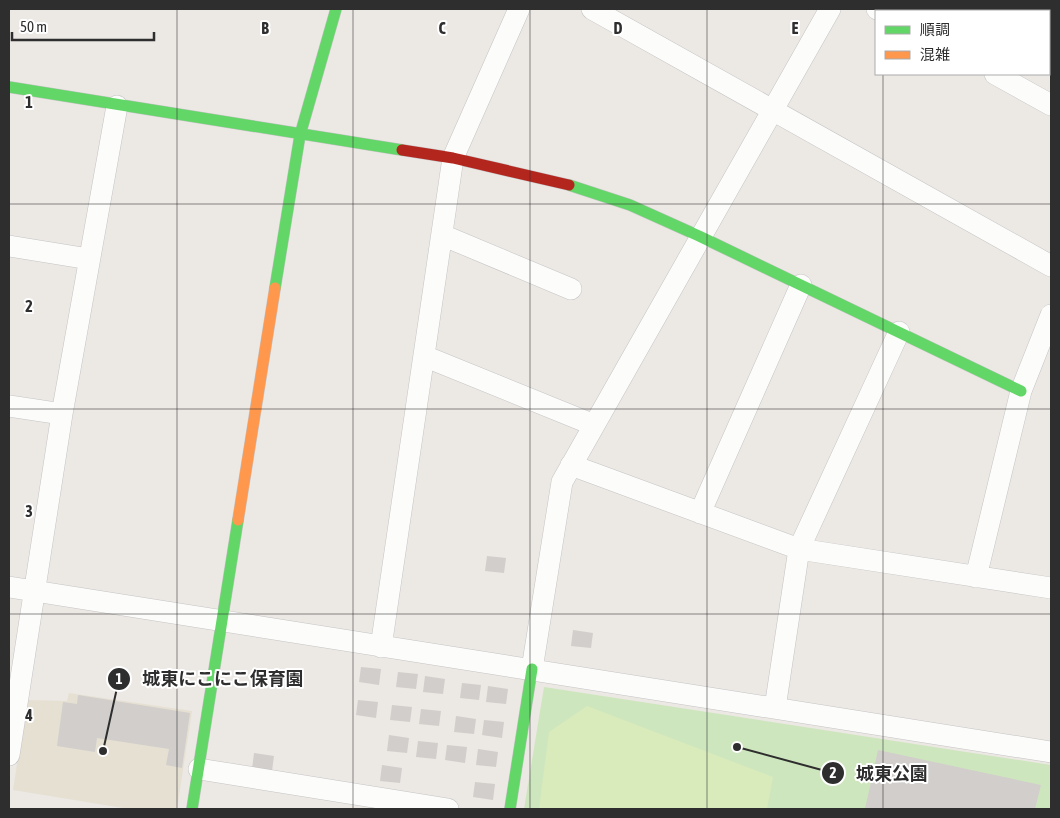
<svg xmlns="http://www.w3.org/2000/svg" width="1060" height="818" font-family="'Asap Condensed','Noto Sans JP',sans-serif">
<rect width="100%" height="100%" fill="#ece8e4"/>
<path fill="#e6e0d3" d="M69,693L192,711L177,809H129L13,790L27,700L67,701Z"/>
<path fill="#cee6be" d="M544,687L1051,765V809H524Z"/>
<path fill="#d9eabb" d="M587,706L773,777L767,809H539L549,732Z"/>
<path fill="#d1cecb" d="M487,556L506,558L504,573L485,571Z
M573,630L593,633L591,648L571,646Z
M361,667L381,669L379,685L359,682Z
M398,672L418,674L416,689L396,687Z
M425,676L445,679L443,694L423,692Z
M462,683L481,685L479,700L460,698Z
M488,686L508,689L506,704L486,702Z
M78,695L190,713L182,768L166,765L169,749L97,738L95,752L57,746L63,702L77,704Z
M358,700L378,702L376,718L356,715Z
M392,705L412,707L410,722L390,720Z
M421,709L441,711L439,726L419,724Z
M456,716L476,719L474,734L454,732Z
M484,720L504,722L502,738L482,735Z
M389,735L409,738L407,753L387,751Z
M418,741L438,743L436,759L416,757Z
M447,745L467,747L465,763L445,760Z
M478,749L498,752L496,767L476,765Z
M878,750L1041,785L1035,809H865Z
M254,753L274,756L272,771L252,769Z
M382,765L402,768L400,783L380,781Z
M475,782L495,784L493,800L473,797Z"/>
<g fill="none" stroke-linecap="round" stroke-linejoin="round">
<defs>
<path id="street" d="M592,9L1051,266
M877,9L882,11
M995,74L1051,105
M442,235L571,289
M9,246L89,259
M424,356L594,425
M9,406L62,414
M571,465L799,549L1051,588
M700,513L801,285
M976,577L1021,391L1051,315
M9,587L1051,752
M381,647L453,158L519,9
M532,669L562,482L830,9
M775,708L799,549L899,332
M9,755L62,414L117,106
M199,769L448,809"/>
<path id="fast" d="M9,87L402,150
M569,185L630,205L699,236L1021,391
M275,288L300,135L336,9
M192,809L238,520
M510,809L532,669"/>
<path id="slow" d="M238,520L275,288"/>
<path id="jam" d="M402,150L453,158L569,185"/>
</defs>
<use href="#street" stroke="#c5c4c5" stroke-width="22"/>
<use href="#fast" stroke="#c5c4c5" stroke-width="12"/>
<use href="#slow" stroke="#c5c4c5" stroke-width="12"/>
<use href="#jam" stroke="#c5c4c5" stroke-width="12"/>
<use href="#street" stroke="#fcfcfb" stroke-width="21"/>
<use href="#fast" stroke="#63d668" stroke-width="11"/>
<use href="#slow" stroke="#ff974d" stroke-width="11"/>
<use href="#jam" stroke="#b3261e" stroke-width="11"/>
</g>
<path fill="none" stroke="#2e2e2e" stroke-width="1" stroke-opacity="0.55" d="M177,9V809M353,9V809M530,9V809M707,9V809M883,9V11M883,74V809M9,204H1051M9,409H1051M9,614H1051"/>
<g font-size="16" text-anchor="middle" font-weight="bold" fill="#2e2e2e" stroke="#fff" stroke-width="4" stroke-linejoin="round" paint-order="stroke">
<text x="265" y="34">B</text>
<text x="442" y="34">C</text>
<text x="618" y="34">D</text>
<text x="795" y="34">E</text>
<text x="29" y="108">1</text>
<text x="29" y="312">2</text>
<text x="29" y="517">3</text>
<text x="29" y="721">4</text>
</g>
<path fill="none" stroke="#2e2e2e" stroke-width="2" d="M103 751L119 679M737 747L833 773"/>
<g fill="#2e2e2e" stroke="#fff" stroke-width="2">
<circle cx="103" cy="751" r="5"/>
<circle cx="737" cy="747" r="5"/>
<circle cx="119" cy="679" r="12"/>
<circle cx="833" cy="773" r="12"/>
</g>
<g font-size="15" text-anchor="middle" font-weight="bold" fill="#fff">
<text x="119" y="684">1</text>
<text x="833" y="778">2</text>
</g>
<g font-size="18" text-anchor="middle" font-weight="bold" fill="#2e2e2e" stroke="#fff" stroke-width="4" stroke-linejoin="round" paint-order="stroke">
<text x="223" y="685">城東にこにこ保育園</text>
<text x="892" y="780">城東公園</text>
</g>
<rect width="1060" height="818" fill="none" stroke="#2e2e2e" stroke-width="20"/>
<rect x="875" y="10" width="175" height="65" fill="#ffffff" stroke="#ababab"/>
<rect x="885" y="26" width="25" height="8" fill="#63d668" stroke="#ababab"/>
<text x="920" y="35" font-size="15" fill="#2e2e2e">順調</text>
<rect x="885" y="51" width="25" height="8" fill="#ff974d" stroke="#ababab"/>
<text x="920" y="60" font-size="15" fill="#2e2e2e">混雑</text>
<path d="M12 32v8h142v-8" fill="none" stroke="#2e2e2e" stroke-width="2.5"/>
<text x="20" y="32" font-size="15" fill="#2e2e2e" stroke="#ffffff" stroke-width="4" paint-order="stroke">50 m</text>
</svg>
